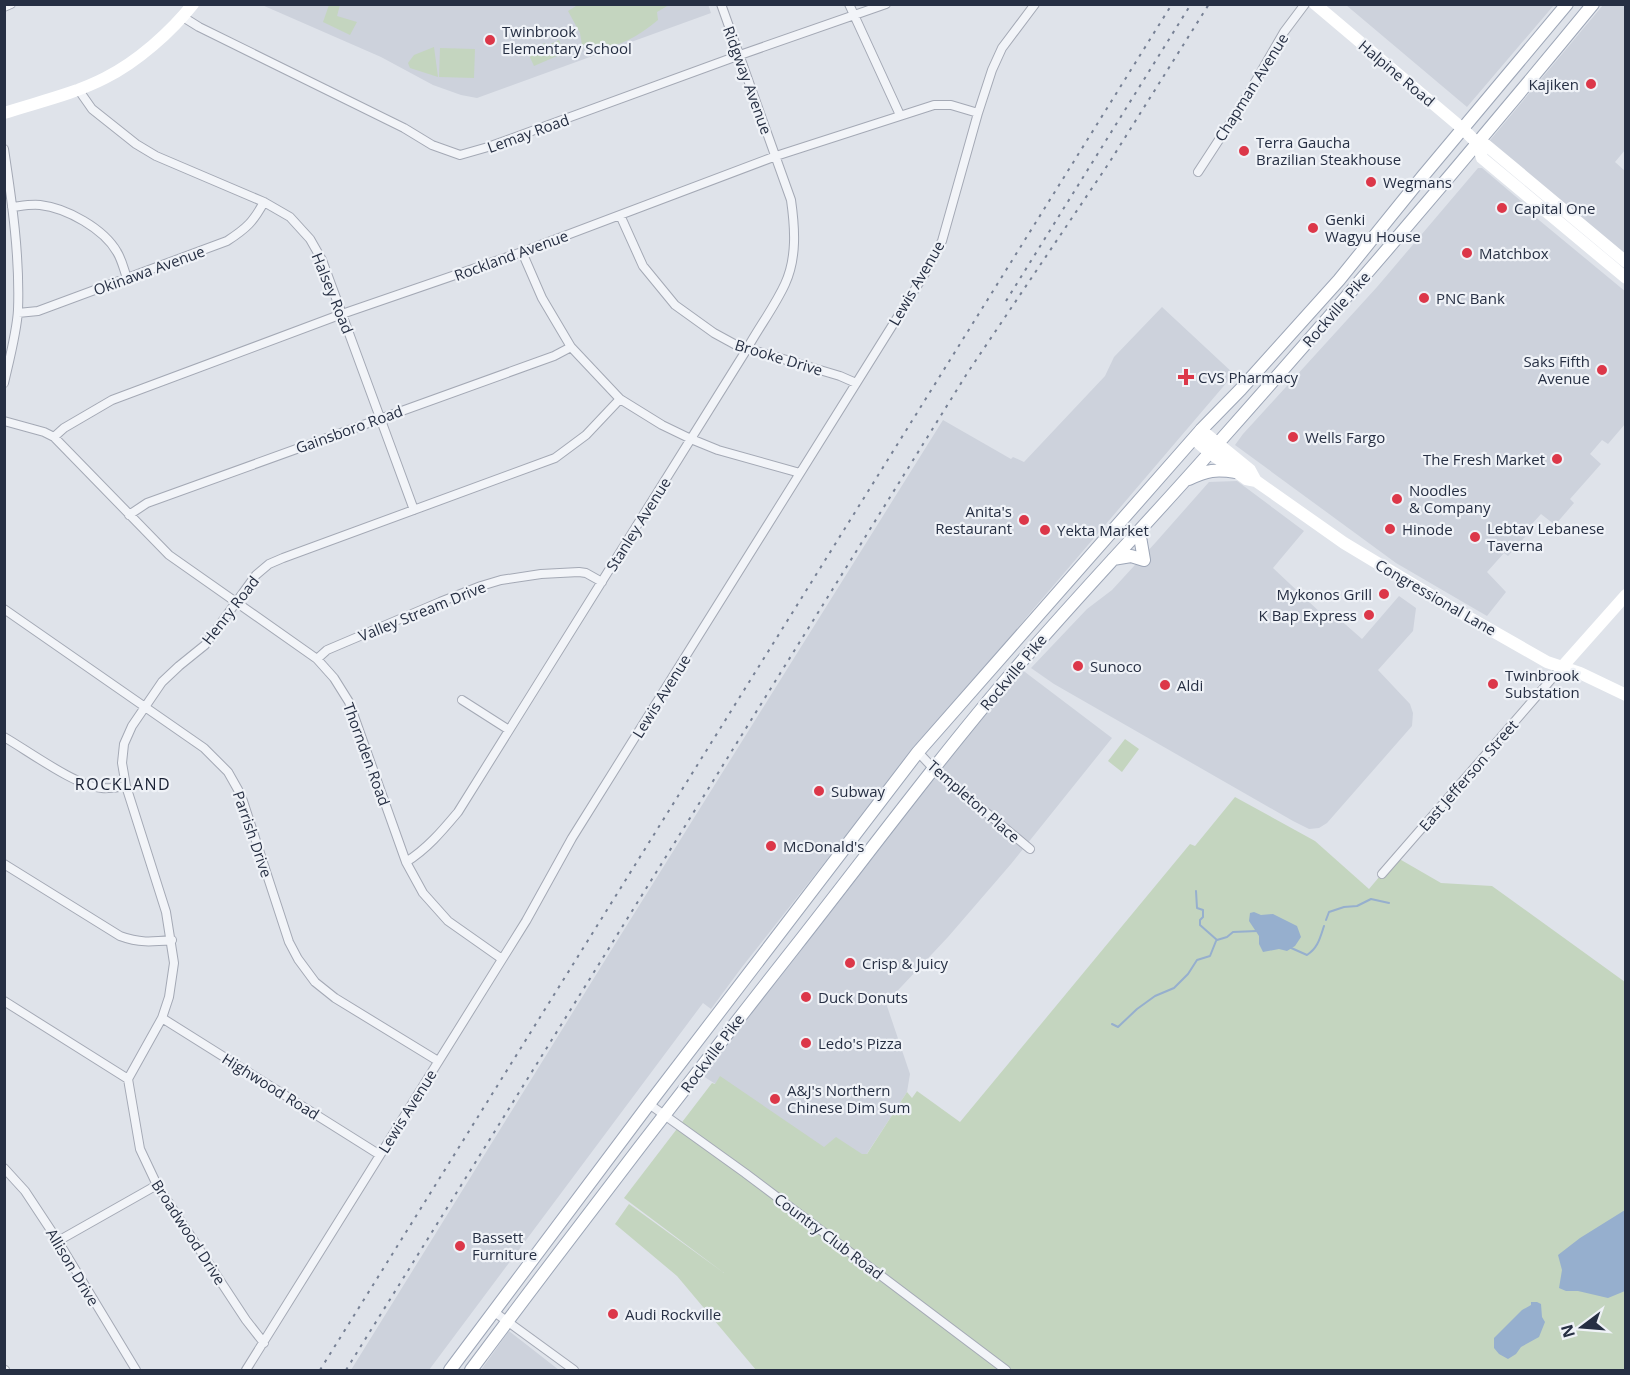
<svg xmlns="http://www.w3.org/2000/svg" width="1630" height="1375" font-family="'Open Sans',sans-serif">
<rect width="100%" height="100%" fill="#dfe3ea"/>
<path fill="#cdd2dc" d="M708,4L711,13L477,98L461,95L433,85L381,57L262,5Z
M1346,5H1554L1467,107Z
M1603,5H1625V150L1615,162L1625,171V262L1486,145Z
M1478,168H1482L1527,206L1528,211L1626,292L1625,424L1608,444L1602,440L1590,454L1601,464L1570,499L1574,503L1555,525L1541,514L1531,525L1533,528L1508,556L1504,553L1487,572L1506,592L1487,616L1396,563L1235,445L1243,434L1377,287Z
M1162,307L1234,374L1030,613L851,829L742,967L711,1009L703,1003L429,1370H351L617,941L943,420L1011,459L1013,457L1024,462L1105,376L1114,357Z
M1237,481L1304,531L1273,568L1323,615L1329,610L1362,639L1399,596L1416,608L1413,631L1378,670L1410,704L1413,713L1412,726L1327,823L1319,828L1309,829L1293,821L1054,684L1031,668L1087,609L1112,590L1156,542L1209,482Z
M1021,669L1112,738L1011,864L948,937L886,1003L910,1074L907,1092L857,1169L825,1155L700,1074L859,866Z
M509,1331L559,1370H481Z"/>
<path fill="#c4d5bf" d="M340,5L337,16L357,22L350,35L323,22L329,5Z
M576,5V4L669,5L657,12L658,20C643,32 628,43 608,47C600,48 598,46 590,50L587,45H582L580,33L568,11L576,6Z
M559,40L564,53L534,66L527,51L545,43L546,46Z
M434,47L438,77L410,68L408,63L414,55Z
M440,48L475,49L474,78L439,77Z
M1125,739L1139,749L1122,772L1108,761Z
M1235,797L1315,841L1369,889L1396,857L1441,883L1492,886L1625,982V1370H756L677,1276L615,1224L629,1204L724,1273L624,1198L712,1083L715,1084L720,1076L824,1147L836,1137L862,1154H867L907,1092L912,1098L917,1091L960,1122L1190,844L1195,846Z"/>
<path fill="#96afce" d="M1254,912L1261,915L1273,914L1297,926L1301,937L1295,946L1287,951L1279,949L1263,952L1259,944V936L1249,921L1250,913Z
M1625,1210V1291L1608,1298L1578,1291H1566L1559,1288L1562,1270L1558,1255L1580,1238Z
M1531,1302H1537L1541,1304L1542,1317L1545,1322L1539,1337L1521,1347L1516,1354L1508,1359L1499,1354L1494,1348V1338L1522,1310L1531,1305Z"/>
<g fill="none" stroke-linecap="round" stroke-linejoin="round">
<path stroke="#96afce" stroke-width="2" d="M1196,891L1197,908L1203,910V917L1200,920V925L1217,940L1227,937L1233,932L1257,931
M1326,920L1329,912L1344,907L1357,906L1371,899L1389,903
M1289,947L1307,955C1318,948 1320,938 1324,926
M1112,1024L1118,1027L1137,1009L1155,996L1174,988L1188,974L1197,960L1210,956L1216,941"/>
<defs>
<path id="street" d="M849,4L900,115
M4,7L11,4
M183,17L199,27L404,128L432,145L460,155L488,147L740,55L886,4
M78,89L92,109L136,144L156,156L264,202L290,217L310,239L322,260L414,510
M4,149C12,202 20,256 18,310C17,331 9,361 4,383
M1198,172L1243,103L1284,32L1305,4
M12,207C21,206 31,204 40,205C67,208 104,229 117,252C122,260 124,270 127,278
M620,215L643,266L675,305L714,333L736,345L840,376L856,383
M522,252L542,298L571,347L620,399L662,425L691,439L718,450L800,473
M18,313L38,311L227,241C247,228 253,222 264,202
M4,421L44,432L54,437L169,555L317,659L334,678L349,702L406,862L423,893L448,921L502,959
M54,437L64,428L112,400L342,314L522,252L776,156L934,105H951L978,113
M129,515L147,503L554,356L571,347
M4,609L204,748L228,772L241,795L289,942L298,959L315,982L335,998L438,1061
M317,659L327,650L440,602L481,586L501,580L541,574L579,572L586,573L602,582
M462,700L509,730
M4,737C27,750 77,787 102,788C109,789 118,787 126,786
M918,752L933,768L1030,849
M406,862C427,849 442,831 458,812L747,349C759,327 775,306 785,284C797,258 795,228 791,200L721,4
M4,864L120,936C139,943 151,942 172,940
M1382,874L1562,667
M4,1001L128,1079L140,1149L157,1185L246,1320L264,1343
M162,1018L380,1155
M128,1079L162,1018L169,997L174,963L166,912L126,786L122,763L124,744L132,726L162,682L179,666L205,645L256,575L269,564L283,558L555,458L586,435L620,399
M649,1104L745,1173L1006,1370
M4,1168L25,1191L58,1241L136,1370
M58,1241L157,1185
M493,1311L574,1370
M4,1370H5
M246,1370L526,921L572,838L927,270L942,241L978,113L992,70L1002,48L1035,4"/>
<path id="primary" d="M1189,479C1207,470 1216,469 1236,472
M1139,531L1144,560
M1113,559L1131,556L1144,560
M450,1370L649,1104L918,752L1201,430L1241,389L1339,280L1423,176L1567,4
M471,1370C577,1228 685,1087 795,947C868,854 939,758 1016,668C1079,594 1147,524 1212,450C1342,304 1469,155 1593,4"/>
</defs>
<use href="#street" stroke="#a4a9b5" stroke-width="10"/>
<use href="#primary" stroke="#9da6b7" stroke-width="14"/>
<use href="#street" stroke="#f2f4f8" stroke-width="8"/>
<path stroke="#fff" stroke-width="12" d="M1315,4L1463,129L1478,144L1482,158L1626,278
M4,113C38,102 74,94 105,78C137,62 171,32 193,4
M1478,144L1486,145L1626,262
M1201,430L1250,470L1256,481
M1194,439L1210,453L1246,479L1256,481L1344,543L1447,605L1547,662L1580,673L1626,695
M1562,667L1626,595"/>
<use href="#primary" stroke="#fff" stroke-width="12"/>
<path stroke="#778195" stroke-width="2" stroke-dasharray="3 6" stroke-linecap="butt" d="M1006,301L1191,4
M320,1370L1172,4
M346,1370L968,372L1109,163L1209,4"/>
</g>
<g fill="#dc3749" stroke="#eff2f7" stroke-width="2">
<circle cx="490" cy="40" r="6"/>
<circle cx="1591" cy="84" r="6"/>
<circle cx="1244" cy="151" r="6"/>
<circle cx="1371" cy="182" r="6"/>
<circle cx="1502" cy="208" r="6"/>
<circle cx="1313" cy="228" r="6"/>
<circle cx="1467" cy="253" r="6"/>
<circle cx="1424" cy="298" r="6"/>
<circle cx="1602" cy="370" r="6"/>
<path d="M1183 368h6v6h6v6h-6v6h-6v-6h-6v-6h6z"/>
<circle cx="1293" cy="437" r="6"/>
<circle cx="1557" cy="459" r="6"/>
<circle cx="1397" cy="499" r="6"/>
<circle cx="1024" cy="520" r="6"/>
<circle cx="1390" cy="529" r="6"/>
<circle cx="1045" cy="530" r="6"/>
<circle cx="1475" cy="537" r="6"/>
<circle cx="1384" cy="594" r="6"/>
<circle cx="1369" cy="615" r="6"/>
<circle cx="1078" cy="666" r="6"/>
<circle cx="1493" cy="684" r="6"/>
<circle cx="1165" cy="685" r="6"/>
<circle cx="819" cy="791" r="6"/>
<circle cx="771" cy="846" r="6"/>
<circle cx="850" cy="963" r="6"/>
<circle cx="806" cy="997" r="6"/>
<circle cx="806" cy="1043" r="6"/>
<circle cx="775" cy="1099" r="6"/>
<circle cx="460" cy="1246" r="6"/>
<circle cx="613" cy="1314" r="6"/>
</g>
<g text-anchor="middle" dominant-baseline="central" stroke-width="4.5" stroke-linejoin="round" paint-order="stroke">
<g font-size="15" fill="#262f43" stroke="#eff2f7" text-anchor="start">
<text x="502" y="31">Twinbrook<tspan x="502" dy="17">Elementary School</tspan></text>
<text x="1579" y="84" text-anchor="end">Kajiken</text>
<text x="1256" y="142">Terra Gaucha<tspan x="1256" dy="17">Brazilian Steakhouse</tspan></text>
<text x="1383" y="182">Wegmans</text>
<text x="1514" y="208">Capital One</text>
<text x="1325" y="219">Genki<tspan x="1325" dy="17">Wagyu House</tspan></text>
<text x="1479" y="253">Matchbox</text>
<text x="1436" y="298">PNC Bank</text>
<text x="1590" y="361" text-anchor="end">Saks Fifth<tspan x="1590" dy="17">Avenue</tspan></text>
<text x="1198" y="377">CVS Pharmacy</text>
<text x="1305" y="437">Wells Fargo</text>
<text x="1545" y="459" text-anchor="end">The Fresh Market</text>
<text x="1409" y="490">Noodles<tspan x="1409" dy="17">&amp; Company</tspan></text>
<text x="1012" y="511" text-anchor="end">Anita's<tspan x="1012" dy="17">Restaurant</tspan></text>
<text x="1487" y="528">Lebtav Lebanese<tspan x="1487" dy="17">Taverna</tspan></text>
<text x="1402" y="529">Hinode</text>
<text x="1057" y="530">Yekta Market</text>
<text x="1372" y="594" text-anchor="end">Mykonos Grill</text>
<text x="1357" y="615" text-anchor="end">K Bap Express</text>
<text x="1090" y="666">Sunoco</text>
<text x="1505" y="675">Twinbrook<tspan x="1505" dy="17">Substation</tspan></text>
<text x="1177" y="685">Aldi</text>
<text x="831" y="791">Subway</text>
<text x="783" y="846">McDonald's</text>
<text x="862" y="963">Crisp &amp; Juicy</text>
<text x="818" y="997">Duck Donuts</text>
<text x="818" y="1043">Ledo's Pizza</text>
<text x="787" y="1090">A&amp;J's Northern<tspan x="787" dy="17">Chinese Dim Sum</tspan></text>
<text x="472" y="1237">Bassett<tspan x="472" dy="17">Furniture</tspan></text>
<text x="625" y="1314">Audi Rockville</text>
</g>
<g font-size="15" fill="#262f43" stroke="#eff2f7">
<text transform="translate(1397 73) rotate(40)">Halpine Road</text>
<text transform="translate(748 80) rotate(70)">Ridgway Avenue</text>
<text transform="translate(1251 87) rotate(-58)">Chapman Avenue</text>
<text transform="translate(528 133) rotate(-20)">Lemay Road</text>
<text transform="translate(511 255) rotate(-20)">Rockland Avenue</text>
<text transform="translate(149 270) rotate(-20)">Okinawa Avenue</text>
<text transform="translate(916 283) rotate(-60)">Lewis Avenue</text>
<text transform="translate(333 293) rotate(68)">Halsey Road</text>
<text transform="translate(1336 309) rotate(-49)">Rockville Pike</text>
<text transform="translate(779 357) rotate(17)">Brooke Drive</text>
<text transform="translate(349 429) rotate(-20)">Gainsboro Road</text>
<text transform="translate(638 524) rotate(-58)">Stanley Avenue</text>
<text transform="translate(1436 597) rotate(30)">Congressional Lane</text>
<text transform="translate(230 610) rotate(-52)">Henry Road</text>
<text transform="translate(422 611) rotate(-22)">Valley Stream Drive</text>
<text transform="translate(1013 672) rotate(-50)">Rockville Pike</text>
<text transform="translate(661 696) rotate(-58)">Lewis Avenue</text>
<text transform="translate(367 754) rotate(70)">Thornden Road</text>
<text transform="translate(1468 775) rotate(-49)">East Jefferson Street</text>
<text transform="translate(974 801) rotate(41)">Templeton Place</text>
<text transform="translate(253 834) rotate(71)">Parrish Drive</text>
<text transform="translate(712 1053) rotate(-53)">Rockville Pike</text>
<text transform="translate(271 1086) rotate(32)">Highwood Road</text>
<text transform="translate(407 1111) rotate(-58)">Lewis Avenue</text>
<text transform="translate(189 1232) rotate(57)">Broadwood Drive</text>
<text transform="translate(829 1236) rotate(37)">Country Club Road</text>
<text transform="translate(73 1267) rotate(59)">Allison Drive</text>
</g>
<g font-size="16" letter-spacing="1.5" fill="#182033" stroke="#eff2f7">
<text x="123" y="784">ROCKLAND</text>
</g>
</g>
<rect width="1630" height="1375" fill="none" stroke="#262f43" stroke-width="12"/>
<g transform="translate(1582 1327) rotate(254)" stroke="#eff2f7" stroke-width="4.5" paint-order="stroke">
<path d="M0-4.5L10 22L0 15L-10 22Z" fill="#262f43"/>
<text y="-9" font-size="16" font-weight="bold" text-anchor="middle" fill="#262f43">N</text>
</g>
</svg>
